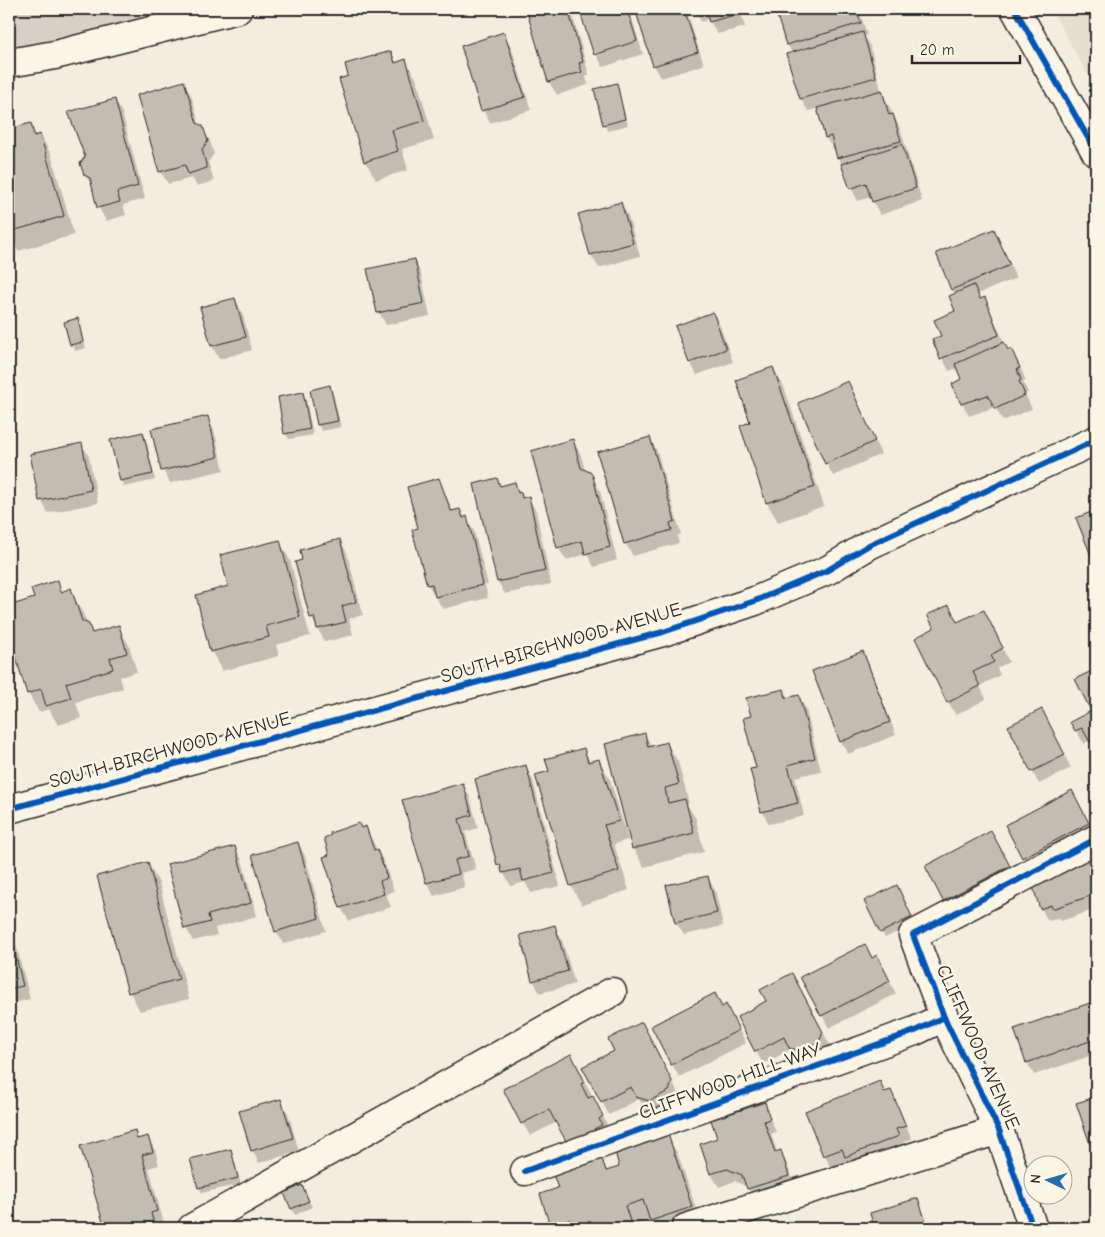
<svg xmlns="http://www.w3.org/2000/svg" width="1105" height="1237" font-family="'Comic Neue',sans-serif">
<rect width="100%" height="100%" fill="#f4edde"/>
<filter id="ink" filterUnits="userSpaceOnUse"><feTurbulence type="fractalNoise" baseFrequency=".02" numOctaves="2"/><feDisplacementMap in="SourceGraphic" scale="10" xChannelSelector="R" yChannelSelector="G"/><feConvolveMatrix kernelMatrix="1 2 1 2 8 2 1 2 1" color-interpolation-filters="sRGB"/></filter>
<g filter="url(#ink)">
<path fill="#e5dfd0" d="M1051,9H1096V90Z"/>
<path fill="#d6d1c4" stroke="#807e78" d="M9,9H234L9,62Z"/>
<path fill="#0003" d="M528,9H571L589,75L586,76L588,85L557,95L549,82Z
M580,9H629L643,54L603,67L596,54Z
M636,9H686L704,65L661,78L654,65Z
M694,9H744L740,11L745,27L717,34L709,19L701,22Z
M782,9H859L867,35L864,36L870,46L881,90L900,128L922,201L880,215L871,197L858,201L851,188L836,150H834L826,138L819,108L808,111L801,99L792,53L787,44L777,10Z
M503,34L511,46L531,110L490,123L483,110Z
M391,52L397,63L406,61L417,80L434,140L402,149L408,170L376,180L365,161L349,77Z
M184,83L191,95L200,126L210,141L214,154L208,162L214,181L197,186L192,178L168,184L161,172L138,96Z
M616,84L628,125L607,131L595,90Z
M115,100L122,113L145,199L123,205L126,215L106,221L99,208L94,189L85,175L87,157Z
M30,124L37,136L40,135L51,154L74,235L18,251L9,235V131Z
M621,203L628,216L640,256L599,268L591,255L580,215Z
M994,230L1016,278L978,294L981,300L984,299L991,312L1008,351L1011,350L1018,362L1026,381L1023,382L1028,393L1025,394L1032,409L1003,421L995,407L969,416L962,403L963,380L958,368L949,371L933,340L942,336L957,312L955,294L952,289Z
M414,261L421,274L430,316L386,325L379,312Z
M235,299L242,312L252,350L219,359L212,346L202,308Z
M713,313L720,326L733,362L697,375L690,362Z
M77,320L86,348L75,351L66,323Z
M773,368L784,387L824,506L778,522L767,503L742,427L752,423Z
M847,383L881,454L833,476L826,463Z
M330,387L333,393L341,427L322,431L318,425L311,391Z
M303,393L306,399L313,435L289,439L285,433Z
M207,417L214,430L224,470L170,483L163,470Z
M143,434L146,440L155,480L124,487L121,481L112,441Z
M650,438L657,451L681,534L677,536L679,543L633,556L625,543Z
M573,441L580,453L585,470L592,477L600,491L617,560L594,567L587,554L566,560L558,547Z
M82,444L89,457L98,503L48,513L41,500Z
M497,479L501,487L514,484L523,499L528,498L536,511L551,584L505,594L498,582Z
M439,480L453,512L460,510L474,531L488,585H485L488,598L443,609L428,585L414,530L420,529Z
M1096,512V565L1078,519Z
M340,540L347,553L363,615L349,619L353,635L325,642L311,617L303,561Z
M279,541L290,560L310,636L276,645L279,656L222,671L212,652L197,596L230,587Z
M57,582L63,592L71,590L93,634L118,627L129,645L137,672L120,677L123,688L76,702L81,718L58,725L49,709L39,712L28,693L9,631V607L36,599Z
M948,606L958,623L991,624L1009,662L997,668L1000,675L980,686L986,699L956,715L948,702L936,629Z
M862,652L869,665L896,735L848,754L841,742Z
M1096,670V751L1090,740L1084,744L1072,723L1093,711L1077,680Z
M784,690L789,699L799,696L806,709L821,771L795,777L804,816L769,824L762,811L752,717Z
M1049,724L1071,768L1039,784L1032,771Z
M645,735L652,747L667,743L678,762L689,803L687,804L696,819L704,852L644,867L633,848L631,839L614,844L629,890L582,905L571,886L537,775L550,771L583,749L591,763L599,760L610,779L628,839L630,838Z
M526,767L533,780L560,886L531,893L525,882L511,886L498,864Z
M462,784L470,797L478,828L465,832L476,869L461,873L465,887L434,896L427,883L404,801Z
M1079,805L1095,836L1030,870L1023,857Z
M365,827L384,863L394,891L386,894L391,907L349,921L341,908L325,858L331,856Z
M298,843L305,856L326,931L283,944L276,931Z
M998,846L1016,880L952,913L927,867Z
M235,847L242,860L257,916L215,928L217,935L193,941L186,928Z
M1096,854V909L1061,921L1059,918L1048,921L1041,908Z
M148,864L159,883L189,999L140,1011L130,992Z
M707,877L715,890L723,926L684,935L676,923Z
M900,892L915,923L885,938L866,902Z
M9,925L13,932L30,999L9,1004Z
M555,927L562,940L575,984L540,993L533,980Z
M872,959L884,970L896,994L829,1028L802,978Z
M799,987L830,1045L826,1055L798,1061L792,1049L763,1064L756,1051Z
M1096,1002V1054L1034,1075L1027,1062L1016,1030Z
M722,1008L733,1019L746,1043L679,1077L672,1064Z
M649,1036L679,1095L676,1104L657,1113L645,1110L639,1099L609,1115L584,1068Z
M578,1068L610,1130L608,1138L557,1122L530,1136L504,1090Z
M880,1083L885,1093L891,1091L912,1139L903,1142L905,1149L854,1169L850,1162L831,1169L807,1112Z
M1096,1098V1154L1078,1104Z
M280,1101L288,1113L299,1151L259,1163L252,1150Z
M764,1104L776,1132L771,1134L777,1152L780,1151L787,1164L795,1189L756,1202L747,1187L735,1181L719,1187L711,1174L702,1145L719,1139Z
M134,1132L139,1140L148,1137L155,1150L159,1165L149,1168L164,1224L157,1226L158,1228H108L105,1224Z
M667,1136L678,1155L702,1226L695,1228H655L651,1220L635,1225L636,1228H553L551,1225L600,1158L608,1172L621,1167Z
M231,1150L241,1184L202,1193L199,1187Z
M305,1193L312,1207L295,1215L292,1209Z
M918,1200L930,1228H876L871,1214Z"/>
<path fill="#c2bdb1" stroke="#2b2b2b" d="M526,9H568L583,62L579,63L582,72L548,82Z
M579,9H627L637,41L594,55Z
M635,9H684L698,52L653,66Z
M705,9H737L738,14L709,22Z
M775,9H856L861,23L786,45Z
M504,32L525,97L481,111L461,46Z
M863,32L876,77L800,99L786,54Z
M391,51L395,63L406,59L424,121L392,130L398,151L364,162L339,79L348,76L345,64Z
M184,81L197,123L203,126L208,141L202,149L207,168L188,174L185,165L159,172L137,95Z
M617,83L625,119L603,125L594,89Z
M882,90L889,115L893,114L901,141L837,158L831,136L825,138L817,108Z
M115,99L138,186L117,192L120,202L97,208L90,178L84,175L80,163L85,157L68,112Z
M31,123L34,136L40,134L64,216L9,232V129Z
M902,144L916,188L872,202L866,183L850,189L841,164Z
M621,202L633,243L590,255L578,214Z
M994,229L1010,265L951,290L936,253Z
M415,259L424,303L377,313L367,269Z
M974,285L980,299L985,297L999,335L940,359L932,339L941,336L934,320L955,311L949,296Z
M235,298L246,337L211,346L200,307Z
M713,312L726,349L689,363L675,326Z
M78,318L83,342L70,345L64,322Z
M1004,342L1008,350L1011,348L1020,368L1017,369L1021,380L1019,381L1025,395L995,409L988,395L961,404L952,384L961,379L955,364Z
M773,367L815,487L766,503L740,426L750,422L736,380Z
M848,381L875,441L825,464L798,403Z
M330,385L338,421L317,425L310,390Z
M303,392L310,429L284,434L278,397Z
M208,416L218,457L161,471L151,429Z
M143,432L153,474L120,481L110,440Z
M650,437L675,521L670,523L672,530L624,544L597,452Z
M573,439L581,468L590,472L593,476L610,547L585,554L582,541L557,548L531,451Z
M82,443L91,490L39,501L30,454Z
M439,478L451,511L460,509L463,518L467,516L481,572H479L482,585L435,597L432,584L427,585L412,530L418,528L407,487Z
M497,478L500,486L515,482L518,493L521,492L522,498L529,496L545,571L497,582L474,484Z
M1096,510V568L1076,518Z
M340,539L356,602L342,606L346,622L317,629L314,617L310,618L295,562L302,560L300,550Z
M280,540L300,617L266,626L269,637L210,652L196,595L228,586L220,555Z
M58,580L61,592L71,588L82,621L89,624L92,633L119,625L127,653L110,658L113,669L66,683L71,698L46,706L41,689L27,694L9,635V606L34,598L31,589Z
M949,605L957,622L984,610L1003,648L991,655L994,662L973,672L980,686L947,703L915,638L934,628L927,615Z
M863,651L890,722L840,742L812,671Z
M1096,669V739L1090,742L1082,728L1075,731L1070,722L1091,711L1075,679Z
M784,689L786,698L799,695L815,758L788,765L798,803L761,812L750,769L756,768L743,718L751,716L746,698Z
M1042,709L1065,755L1031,772L1008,726Z
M645,733L648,747L667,742L679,784L665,788L668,803L685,799L694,833L632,849L605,744Z
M584,748L588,762L599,759L619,821L604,825L619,871L570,886L535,775L549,771L545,759Z
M526,765L554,873L523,881L520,869L502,873L500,864L497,865L475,779Z
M463,783L472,815L459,819L469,856L455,860L459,874L426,883L402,800Z
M1072,790L1089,823L1022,858L1005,825Z
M359,823L361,828L366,826L374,850L377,849L387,878L380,881L384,894L340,908L323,857L329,855L324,838L331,835L330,833Z
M991,831L1010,866L943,901L925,866Z
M298,842L319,918L275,932L252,855Z
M235,846L251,903L208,915L210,922L184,929L167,864Z
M1096,853V894L1052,909L1051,905L1040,909L1032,884Z
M148,862L179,979L128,993L97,876Z
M708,876L717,913L675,923L666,885Z
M897,885L912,917L880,933L864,901Z
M555,925L568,971L532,981L520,935Z
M9,928L23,986L9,989Z
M865,944L872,958L877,955L890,981L821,1016L800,977Z
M792,973L823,1032L819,1042L801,1051L789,1048L784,1037L755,1052L737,1017L766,1001L760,990Z
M715,993L722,1007L726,1004L739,1030L671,1065L651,1026Z
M1096,1001V1028L1092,1030L1096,1039L1026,1063L1014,1029Z
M642,1022L672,1081L669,1091L649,1101L636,1097L631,1087L601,1102L582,1067L614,1051L608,1039Z
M571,1054L585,1082L581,1084L588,1098L593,1096L603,1116L599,1119L602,1125L594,1129L596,1133L567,1143L549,1110L521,1124L503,1089Z
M880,1081L884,1092L891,1090L906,1126L896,1129L899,1136L845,1157L842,1149L823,1156L805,1111Z
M1096,1097V1145L1091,1147L1076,1103Z
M281,1099L293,1138L251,1151L239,1111Z
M765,1102L770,1119L764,1121L775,1152L781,1150L789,1176L747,1189L742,1175L727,1169L710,1174L700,1144L717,1138L711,1120Z
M135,1130L137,1139L148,1136L153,1152L142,1155L157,1211L151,1213L154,1224L138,1228H113L112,1222L104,1225L80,1146Z
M668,1134L692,1207L650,1221L643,1200L625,1206L632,1227L628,1228H583L569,1220L550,1226L540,1194L558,1188L552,1172L601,1156L606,1171L619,1167L615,1151Z
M231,1149L238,1178L198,1188L190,1159Z
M302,1185L309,1201L291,1209L284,1193Z
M918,1198L928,1228H874L870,1213Z"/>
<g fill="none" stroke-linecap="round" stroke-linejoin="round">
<defs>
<path id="minor" d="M1015,9L1096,152
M9,63L55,55L238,9
M9,809L663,632L755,601L828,570L869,545L1096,440
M525,1171L915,1031L944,1017
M192,1228L612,992
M686,1228L999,1130
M1033,1228L999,1130L944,1017L913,935L1096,839"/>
</defs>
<use href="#minor" stroke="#2b2b2b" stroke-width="31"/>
<use href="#minor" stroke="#fcf5e5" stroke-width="28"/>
<defs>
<path id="cycleway" d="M1015,9L1096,152
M9,809L663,632L755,601L828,570L869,545L1096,440
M525,1171L915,1031L944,1017
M1033,1228L999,1130L944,1017L913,935L1096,839"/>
</defs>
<use href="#cycleway" stroke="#fcf5e5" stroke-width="9"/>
<use href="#cycleway" stroke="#0057b8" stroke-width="6"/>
</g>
</g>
<g text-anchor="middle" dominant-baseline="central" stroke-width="5" stroke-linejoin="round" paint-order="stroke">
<g font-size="19" fill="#2b2b2b" stroke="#fcf5e5">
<text transform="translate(561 643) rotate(-16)">SOUTH BIRCHWOOD AVENUE</text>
<text transform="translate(170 750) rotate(-15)">SOUTH BIRCHWOOD AVENUE</text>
<text transform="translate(978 1047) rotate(66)">CLIFFWOOD AVENUE</text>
<text transform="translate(730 1081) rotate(-20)">CLIFFWOOD HILL WAY</text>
</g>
</g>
<rect width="1105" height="1237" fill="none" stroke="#fcf5e5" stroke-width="30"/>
<rect x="15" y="15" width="1075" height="1207" fill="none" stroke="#2b2b2b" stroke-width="2" filter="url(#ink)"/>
<g transform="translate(1048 1180) rotate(275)"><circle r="24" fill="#fcf5e5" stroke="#a8a49b"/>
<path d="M0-4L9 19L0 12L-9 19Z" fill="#1f6fb2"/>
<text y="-8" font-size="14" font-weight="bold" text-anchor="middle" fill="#2b2b2b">N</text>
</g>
<path d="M912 55v8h108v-8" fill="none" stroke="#2b2b2b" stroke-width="2.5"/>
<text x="920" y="55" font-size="15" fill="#2b2b2b" stroke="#fcf5e5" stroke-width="4" paint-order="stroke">20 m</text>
</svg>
